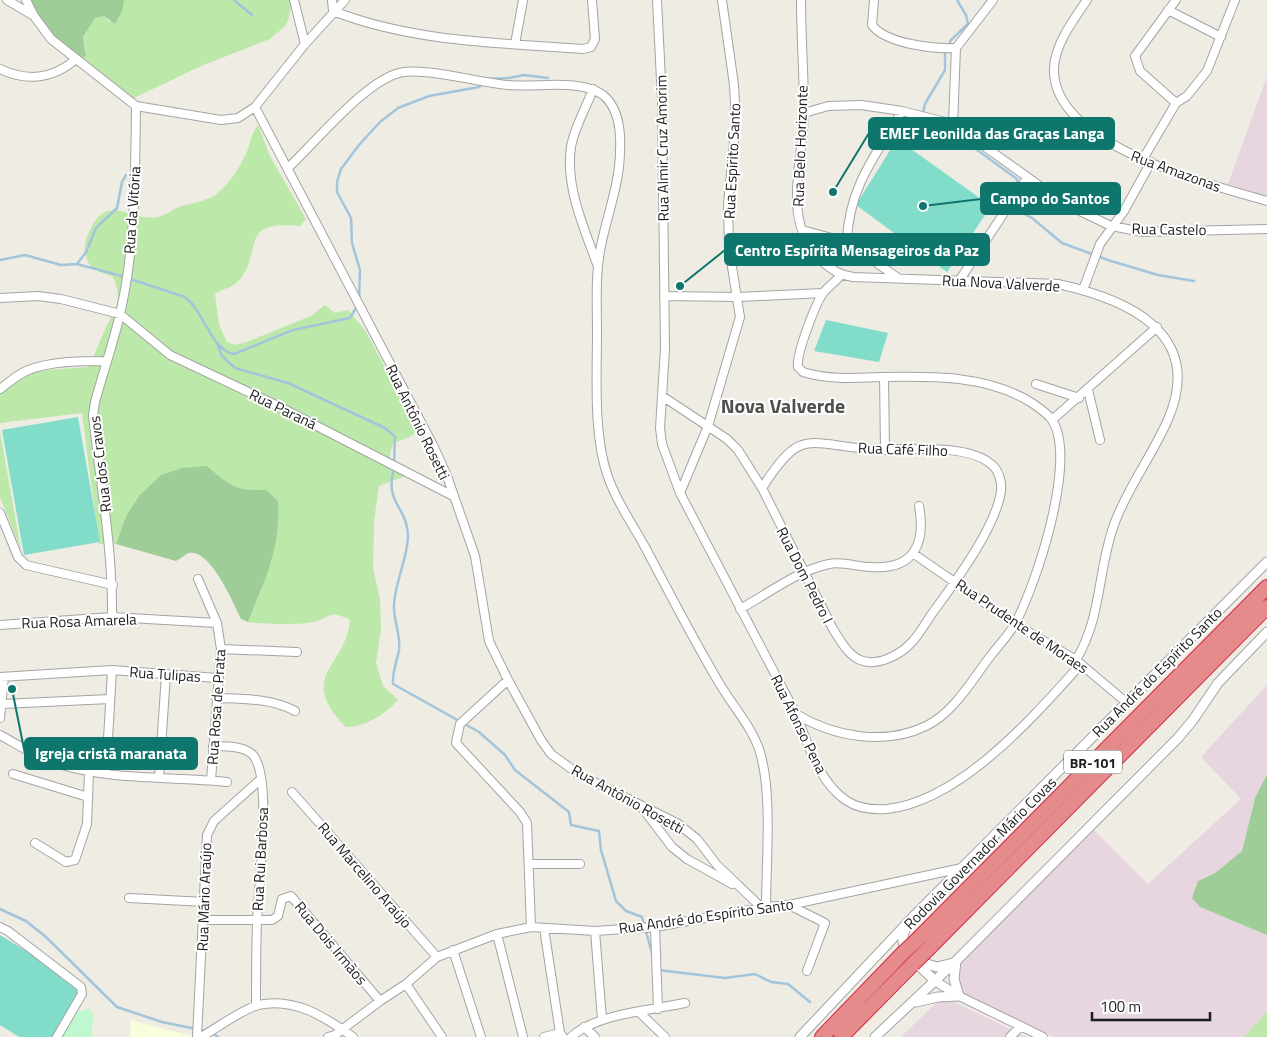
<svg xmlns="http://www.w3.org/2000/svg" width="1267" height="1037" font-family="'Titillium Web',sans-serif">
<rect width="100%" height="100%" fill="#eeece3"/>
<path fill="#e7d5e0" d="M1267,76V196L1228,184Z
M1267,685V774L1255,798L1242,851L1215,873L1198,881L1200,907L1267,935V1012L1244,1037H1054L965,995L958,983L961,962L1093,829L1148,884L1241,799L1201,757Z
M952,1001L1027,1037H901L937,1002Z"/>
<path fill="#f8fedb" d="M131,1020L192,1036V1037H130Z"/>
<path fill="#bce8a9" d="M124,0H292L289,18L285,26L270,39L201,66L134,98L121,94L79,58L86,50L83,37L95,18L104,16L110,22Z
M258,125L270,156L306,219L300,226C239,220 263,247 241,278C235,287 224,288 215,294L219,325L227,342L235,345L244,343L311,316L325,305L335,313L348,310L365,330L417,428L413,435C399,444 392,436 390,457L408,475L379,486L374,521L373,568L380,599L381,630L376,663L383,686L398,700C385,714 366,727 346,727C295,676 347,666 350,620C328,609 333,617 314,622C300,625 262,624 248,622L261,591L266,490C234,491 230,485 207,466L139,496L126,516L116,544H99L82,413L0,423V392L35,371L88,367C94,356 98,346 103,334C112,312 126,301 112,276C100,273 90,270 86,257C83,246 86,238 91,228C108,192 133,223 158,217C165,215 172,210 179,207C191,203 208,201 218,193C231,182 241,165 248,149C251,140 252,133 258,125Z
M0,432L21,550L0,497Z
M1267,1012V1037H1244Z"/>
<path fill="#9ecd98" d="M30,0H124L122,11L115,24L104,16L95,18L83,37L86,56L79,58L44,26Z
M207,466C230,485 234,491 266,490L278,501C281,548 265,580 248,622L241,619C234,604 210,548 189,553C185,554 181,559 176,561L116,544L126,516L139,496L161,475L182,468Z
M1267,774V935L1200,907L1192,898L1198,881L1215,873L1242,851L1255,798Z"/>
<path fill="#bff8ce" d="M88,1008L94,1015L91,1037H61L73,1015Z"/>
<path fill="#81dcca" d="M897,139L991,206L947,272L856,205Z
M826,320L888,333L879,362L814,351Z
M78,417L100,542L24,555L2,430Z
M0,935L85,987L54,1037H19L0,1025Z"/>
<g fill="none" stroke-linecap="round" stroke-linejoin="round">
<path stroke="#a3c5db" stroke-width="2.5" d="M234,0L252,15
M487,79L509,78L524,75L548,78
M923,114L925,104L945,70V53L951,40L968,24L966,15L957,0
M923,120L933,127L958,136L1017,179L1018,186
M1018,197V206L1021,212L1032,218L1062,243L1111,261L1158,275L1194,281
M0,260L25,255L61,265L77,264L118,275L185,297C204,311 211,350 234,354L293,330L350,318L357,306
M77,264L86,252L96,228L117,208L122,182L126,175
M359,301L360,270L352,243L351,218L337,192V182L341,169L359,145L380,122L398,108L429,96L479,87L484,83
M217,343L222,356L235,368L288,383L385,428L395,437L394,463
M394,468C384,505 408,506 408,537C407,560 395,582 394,605C393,621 401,633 399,650C397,661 392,673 393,684L479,732L505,755L515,770L569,812L571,825L599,831L601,850L616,901L626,911L642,917L653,957
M0,909L26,921L46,937L117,1007L162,1022L206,1031
M658,970L725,978L755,974L771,982L788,984L810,1002
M211,1032L218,1037"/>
<defs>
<path id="minor" d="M7,0L34,16
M26,0L34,16L51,39L136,106L221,120L238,118L255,107L305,44L345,0
M294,0L305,44
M332,0L333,11C412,42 500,43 583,49L591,47L595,39L592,0
M657,0L662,100L665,349L660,428L662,444L680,493L796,714C808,744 819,783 847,801C859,809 873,810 887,809C961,801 1034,716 1081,664
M801,0C801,37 804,74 804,111C804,160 779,224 823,262C832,270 840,275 853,277L1058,284C1126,299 1204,332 1169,417C1154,453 1129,485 1115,522C1097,569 1103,615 1076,660
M874,0L872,25C886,44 934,49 956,48
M1087,0C1074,19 1055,44 1054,68C1051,145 1209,184 1267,201
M1176,0L1135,56L1140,71L1176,103
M1168,10L1221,37
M515,44L523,0
M0,69C28,82 52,79 75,60
M593,89C586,108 574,128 571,147C565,186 584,228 597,264
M255,107L433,445L447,476L475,556L489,641L508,680L541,740L551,754L580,775L677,823L697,839L717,865L762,908
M804,113L828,106L861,105L902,111L953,124L1065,204L1111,226L1143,232L1267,229
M953,124L956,48L993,0
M1143,159L1176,103L1187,96L1207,71L1235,0
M288,168C315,143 369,76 404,72C433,69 477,82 507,85C534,88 581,78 603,95C619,108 621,132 620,151C620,183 607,215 601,246C595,274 597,304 597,332C597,377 593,435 608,477C617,503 632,523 645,547C669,592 692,637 718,681C731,704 750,724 759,749C773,791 766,862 766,907
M802,230L847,242
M898,278L847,242C848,189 876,154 902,111
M959,281L1027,178
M1083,290L1100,244L1124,211L1151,162
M664,296L738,297L823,293
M0,298L38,296L61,299L120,314L170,355L276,405L453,496
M884,377L885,450
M1036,384L1079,398
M0,389C8,383 17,375 26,371C49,361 81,361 106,361
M1088,390L1100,440
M662,396L727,439L738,450L762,488L833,629C840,640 847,654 860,660C877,667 900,655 911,643C919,635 925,624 931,615C953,585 996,528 1001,491C1002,482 999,470 991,464C965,442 901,451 869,449C806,444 801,427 762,488
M1052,420L1157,327
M680,493L708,426L740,317L729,248L728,204L736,120L734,85L722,0
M0,513L18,557L26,565L113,585
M914,554L1015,624L1076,660L1127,703
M198,579L217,623L221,649L211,780
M740,609C769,593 797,571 829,564C843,561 857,567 871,567C914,570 926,544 919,506
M112,617C113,549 100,482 93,415L95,402C103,373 113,344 120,314C136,246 135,175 136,106
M0,625L112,617L217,623
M221,649L297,652
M0,677L112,670L217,678
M508,680L460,724L456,743L520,812L527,823L531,927
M216,698C243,699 271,698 295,711
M2,704L110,699
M796,714C834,737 885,746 926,726C955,712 973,678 992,654C1000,644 1009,634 1015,624C1036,585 1078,459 1052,420C1048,414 1038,407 1032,403C988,375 932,376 881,377C855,378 828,380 803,372L798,367C796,354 816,302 824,292C829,286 836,281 841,275
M0,718L4,677
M0,735C20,746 40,759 62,765C115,781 173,776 227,782
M213,746C226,747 243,745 253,755C273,779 258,888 257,922C256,950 256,978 256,1006
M13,774L88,797
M106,774L112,670
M159,778L166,674
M292,792L437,957
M640,805L672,847L687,859L732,884
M35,843L66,862L75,860L87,824L89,772
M530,864H580
M129,898L205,902
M789,905L825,923L807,971
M204,920H272L278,916L282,899L291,896L380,1001
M0,927L8,931L81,987L82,994L57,1037
M655,927L658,1009
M544,928L560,1033
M595,931L602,1019
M497,934L523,1037
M453,950L481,1037
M935,981L959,996L1043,1037
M406,984L442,1037
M640,1013L665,1037
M584,1027L595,1037
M197,1037L207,835L214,821L261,779
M201,1037C217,1028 241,1010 258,1005C295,997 325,1017 353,1037
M328,1037L335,1035L380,1001L406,984L437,957L497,934L531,927L595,931L655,927L766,907L789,905L962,868
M544,1037L560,1033L563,1037
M571,1037C595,1014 652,1010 685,1003
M1010,1037L1021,1026"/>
<path id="tertiary" d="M906,928C893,948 922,967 935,981
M917,961L937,967L953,963
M916,1002L938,997L959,996L954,979L956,961
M800,1037L911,919L1267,562
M875,1037L956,961L1178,738L1193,720L1218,683L1267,632"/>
<path id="motorway" d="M920,937L1267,587
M930,947L1267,607
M822,1037L902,954
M841,1037L913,964"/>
</defs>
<use href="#minor" stroke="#a4a4a4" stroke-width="10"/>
<use href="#tertiary" stroke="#a4a4a4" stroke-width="11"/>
<use href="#motorway" stroke="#d52643" stroke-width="16"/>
<use href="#minor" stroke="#fff" stroke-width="8"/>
<use href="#tertiary" stroke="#fff" stroke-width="9"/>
<use href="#motorway" stroke="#e58b8c" stroke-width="14"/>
<defs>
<path id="motorway-bridge" d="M902,954L920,937
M913,964L930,947"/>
</defs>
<use href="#motorway-bridge" stroke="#d52643" stroke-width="16" stroke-linecap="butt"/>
<use href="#motorway-bridge" stroke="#e58b8c" stroke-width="14"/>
</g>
<g text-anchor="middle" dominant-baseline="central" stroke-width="4" stroke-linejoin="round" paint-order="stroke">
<rect fill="#fff" stroke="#616161" stroke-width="1" x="1064" y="750.5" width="58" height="23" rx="4"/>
<g font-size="14" font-weight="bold" fill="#1d1d1d">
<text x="1093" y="762">BR-101</text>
</g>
<g font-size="15" fill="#1d1d1d" stroke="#fff">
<text transform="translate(800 146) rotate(-88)">Rua Belo Horizonte</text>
<text transform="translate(662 148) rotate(-91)">Rua Almir Cruz Amorim</text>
<text transform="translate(732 161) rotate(-87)">Rua Espírito Santo</text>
<text transform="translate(1176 171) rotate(20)">Rua Amazonas</text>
<text transform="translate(132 210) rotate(-86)">Rua da Vitória</text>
<text transform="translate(1169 229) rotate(1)">Rua Castelo</text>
<text transform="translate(1001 283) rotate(3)">Rua Nova Valverde</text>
<text transform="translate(283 409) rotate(26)">Rua Paraná</text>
<text transform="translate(418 422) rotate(64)">Rua Antônio Rosetti</text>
<text transform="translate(903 449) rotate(2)">Rua Café Filho</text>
<text transform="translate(100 464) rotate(-97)">Rua dos Cravos</text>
<text transform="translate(805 575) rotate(63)">Rua Dom Pedro I</text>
<text transform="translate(79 621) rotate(-2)">Rua Rosa Amarela</text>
<text transform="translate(1022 626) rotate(34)">Rua Prudente de Moraes</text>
<text transform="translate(1157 672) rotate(-45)">Rua André do Espírito Santo</text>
<text transform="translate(165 674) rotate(4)">Rua Tulipas</text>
<text transform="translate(216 707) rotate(-86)">Rua Rosa de Prata</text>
<text transform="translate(799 724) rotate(64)">Rua Afonso Pena</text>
<text transform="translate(628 799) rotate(29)">Rua Antônio Rosetti</text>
<text transform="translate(980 853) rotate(-45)">Rodovia Governador Mário Covas</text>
<text transform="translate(260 859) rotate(-87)">Rua Rui Barbosa</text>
<text transform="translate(365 875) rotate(49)">Rua Marcelino Araújo</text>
<text transform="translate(204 897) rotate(-88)">Rua Mário Araújo</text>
<text transform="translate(706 916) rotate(-8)">Rua André do Espírito Santo</text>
<text transform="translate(331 943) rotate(50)">Rua Dois Irmãos</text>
</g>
<g font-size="20" font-weight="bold" fill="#505050" stroke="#fff">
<text x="783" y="405">Nova Valverde</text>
</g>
</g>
<path fill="none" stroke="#0f766e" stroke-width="2" d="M833 192L869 133M923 206L981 199M680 286L725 250M12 689L25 754"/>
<g fill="#0f766e" stroke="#fff" stroke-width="2">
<circle cx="833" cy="192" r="5"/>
<circle cx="923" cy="206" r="5"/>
<circle cx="680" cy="286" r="5"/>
<circle cx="12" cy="689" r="5"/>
</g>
<g fill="#0f766e" stroke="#0f766e" stroke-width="2">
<rect x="869" y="118" width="245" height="31" rx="5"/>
<rect x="981" y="183" width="139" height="31" rx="5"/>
<rect x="725" y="234" width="264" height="31" rx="5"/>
<rect x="25" y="738" width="172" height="31" rx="5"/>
</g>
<g font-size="16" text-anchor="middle" font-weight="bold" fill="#fff">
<text x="992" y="139">EMEF Leonilda das Graças Langa</text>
<text x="1050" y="204">Campo do Santos</text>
<text x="857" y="256">Centro Espírita Mensageiros da Paz</text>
<text x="111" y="759">Igreja cristã maranata</text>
</g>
<path d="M1092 1012v8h118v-8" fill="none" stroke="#1d1d1d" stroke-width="2.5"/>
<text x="1100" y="1012" font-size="15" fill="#1d1d1d" stroke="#ffffff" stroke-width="4" paint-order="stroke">100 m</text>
</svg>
